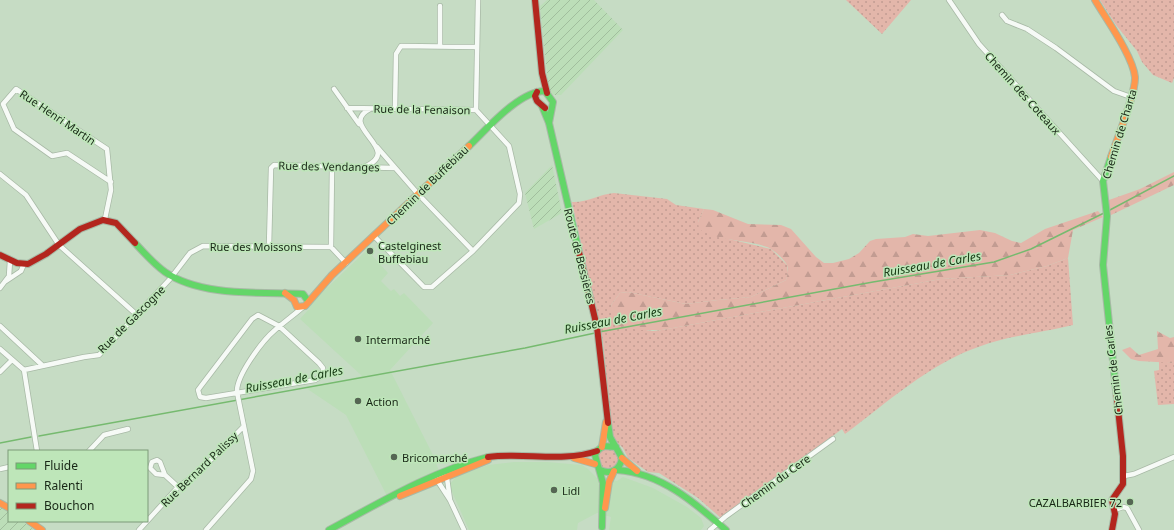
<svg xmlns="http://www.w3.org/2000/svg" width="1174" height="530" font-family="'Noto Sans',sans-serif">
<defs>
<pattern id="industrial-furrows" width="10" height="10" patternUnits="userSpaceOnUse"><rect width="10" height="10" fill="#bcdeb8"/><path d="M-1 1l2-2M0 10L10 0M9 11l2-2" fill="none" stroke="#a1be9d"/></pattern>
<pattern id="grass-dots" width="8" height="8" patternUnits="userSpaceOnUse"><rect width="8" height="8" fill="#e3b6aa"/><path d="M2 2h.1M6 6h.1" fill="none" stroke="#c29c92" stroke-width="1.8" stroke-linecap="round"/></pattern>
<pattern id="forest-firs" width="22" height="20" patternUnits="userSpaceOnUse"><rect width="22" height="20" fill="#e3b6aa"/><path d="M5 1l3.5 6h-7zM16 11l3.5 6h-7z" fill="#c29c92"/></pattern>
</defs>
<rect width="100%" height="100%" fill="#c6dcc4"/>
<path fill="#bcdeb8" d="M367,250L388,273L381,281L391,291L394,289L400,296L404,293L433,323L390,370L434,457L439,471L387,496L346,415L306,388L362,376L300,319L309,309L312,302Z
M514,462H547L582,465L588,469L597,478L617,481L623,477L653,488L687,507L701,518L704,526L701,530H609L611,517L597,513L578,523L577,530H469L449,485L456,477L488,465Z"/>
<path fill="url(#industrial-furrows)" d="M547,0H594L623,30L561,95H554L549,92L540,6Z
M552,165L562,213L534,229L525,193Z
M0,506L9,512V521H22L34,530H0Z"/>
<path fill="url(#grass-dots)" d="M846,0H911L882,34Z
M1100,0H1174V78L1172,83L1153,75L1142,62L1137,51L1116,25Z
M614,193L667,199L676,205L704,209L698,222L720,237L771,249L787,265L788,273L786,280L751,297L718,300L686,304L628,292L620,293L611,305L623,327L653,331L662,330L941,279L1010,275L1047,266L1068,258L1073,325C1045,332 1008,336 981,346C930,363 888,402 845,434L842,429L722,519L698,498L659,473L648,472L628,458L623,448L612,437L603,341L572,202C586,203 600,194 614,193Z
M1159,361L1174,363V404L1158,405L1154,371L1159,370Z
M597 459a11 11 0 1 1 22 0a11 11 0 1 1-22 0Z"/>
<path fill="url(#forest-firs)" d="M1174,172V185L1109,216V200L1140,189Z
M704,209L713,210L748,224L781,225L791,229L816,257L824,263H833L849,259L859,253L870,241L876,239L905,237L913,234L928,236L980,230L995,233L1012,241L1021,243L1045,229L1098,211L1103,217L1073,230L1068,258L1047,266L1010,275L941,279L662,330H638L616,325C612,318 614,312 611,305L620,293L628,292L686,304L718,300L751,297L786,280C787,276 789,270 787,265C784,259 773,249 767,247C745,239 719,242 699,229L698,222Z
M1157,331L1170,338L1174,337V363L1139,361L1131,359L1122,350L1130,347L1139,355L1158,349Z"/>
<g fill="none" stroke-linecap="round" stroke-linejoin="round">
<path stroke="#76ba6f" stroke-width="1.5" d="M1108,211L1174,176
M599,332L873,282L994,262L1031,249L1104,213
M39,436L525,348L595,333
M0,443L31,437"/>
<defs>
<path id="street" d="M949,0L979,44L1103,181
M1002,15L1007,21L1027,29L1056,48L1114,91L1131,97
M440,46V6
M334,89L359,124
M347,108L476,110L509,146L520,194L519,203L473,251L432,287H424L374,236
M395,109L396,54L401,46L477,47
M476,110L478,0
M377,147L418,194L473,251
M364,167C406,150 336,126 370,109
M0,174L26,195L59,245L137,315
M105,219L111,190L107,149L16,89L3,104L14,129L52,156L67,153L111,182
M269,246L271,168L274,165L395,168
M331,247L332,167
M6,281L21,271L24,264
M0,288L9,276L10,261
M258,315L279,326L319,363L323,368V375L315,380L206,398L200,397L198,390L201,386L252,319Z
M0,326L42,365
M0,349L24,370L84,357L99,355L170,279L190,253L203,246L331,247L346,263
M24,370L37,451
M0,372L12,360
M89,451L104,435L128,429
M0,469L9,467
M165,475L156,474L150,468L152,462L157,460L160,462L165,475L178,487
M1124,476L1134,474L1174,457
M450,500L447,478L440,474L437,480L450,500L464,530
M1114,510L1123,507L1127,508L1139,530
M139,530L178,487L197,474L244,426
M206,530L251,479L253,471L237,392C236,376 262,341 275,330C284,322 294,315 303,307
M710,530L725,517L833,439"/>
<path id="fast" d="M542,106L549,123L579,252
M469,146C487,129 519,91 545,91L553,102L549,123
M1111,157L1103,181L1107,216L1103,265L1116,390
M135,243C144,253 154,264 165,272C201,297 262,292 303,294L308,301
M600,470C611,475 620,470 622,458L610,437L608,423
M617,470C661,473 694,502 726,530
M602,527L603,483L595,455L597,451L603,446L616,447
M329,530C381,502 430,472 488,457"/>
<path id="slow" d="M1095,0C1106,19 1133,56 1135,77C1136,93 1117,139 1111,157
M285,293L294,300L297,307L305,306L332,275L469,146
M602,447L606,422
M574,458L595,464
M622,458L637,471
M400,496L488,460
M0,503L9,508
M605,508L609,482L614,471
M29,521L42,530"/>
<path id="jam" d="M535,0L542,73L547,93
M537,92L535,96L537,101L545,108
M579,252L597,327L608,423
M0,255L17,263L28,264L46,254L80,229L103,220L116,223L135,243
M488,457C524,452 562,463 597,451
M1112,530L1115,514L1112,500L1123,484V456L1116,390"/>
</defs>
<use href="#street" stroke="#a8b9a6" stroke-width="6"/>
<use href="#fast" stroke="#a8b9a6" stroke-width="8"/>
<use href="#slow" stroke="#a8b9a6" stroke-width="8"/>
<use href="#jam" stroke="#a8b9a6" stroke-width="8"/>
<use href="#street" stroke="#f6faf6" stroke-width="4.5"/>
<use href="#fast" stroke="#63d668" stroke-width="6"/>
<use href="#slow" stroke="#ff974d" stroke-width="6"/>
<use href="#jam" stroke="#b3261e" stroke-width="6"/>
</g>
<g fill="#556653" stroke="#bee6b9" stroke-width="1.5">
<circle cx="370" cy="251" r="4"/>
<circle cx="358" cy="339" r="4"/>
<circle cx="358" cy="401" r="4"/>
<circle cx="394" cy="457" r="4"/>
<circle cx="554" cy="490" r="4"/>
<circle cx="1130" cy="502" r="4"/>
</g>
<g text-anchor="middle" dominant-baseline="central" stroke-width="3" stroke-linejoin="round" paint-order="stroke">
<g font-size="11" fill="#182716" stroke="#bee6b9">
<text transform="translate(1023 93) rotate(48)">Chemin des Coteaux</text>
<text transform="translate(422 109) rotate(1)">Rue de la Fenaison</text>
<text transform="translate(58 117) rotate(34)">Rue Henri Martin</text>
<text transform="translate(1119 134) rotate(-73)">Chemin de Charta</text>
<text transform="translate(329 166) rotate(1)">Rue des Vendanges</text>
<text transform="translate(427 185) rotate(-44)">Chemin de Buffebiau</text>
<text x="256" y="246">Rue des Moissons</text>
<text transform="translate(580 256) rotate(76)">Route de Bessières</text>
<text transform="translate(131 319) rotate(-45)">Rue de Gascogne</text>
<text transform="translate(1113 370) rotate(-97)">Chemin de Carles</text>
<text transform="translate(199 469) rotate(-44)">Rue Bernard Palissy</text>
<text transform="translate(775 481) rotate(-36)">Chemin du Cere</text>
</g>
<g font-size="11" fill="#182716" stroke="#bee6b9" text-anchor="start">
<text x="378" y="245">Castelginest<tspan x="378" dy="13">Buffebiau</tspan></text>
<text x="366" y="339">Intermarché</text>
<text x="366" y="401">Action</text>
<text x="402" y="457">Bricomarché</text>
<text x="562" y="490">Lidl</text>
<text x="1122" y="502" text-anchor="end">CAZALBARBIER 72</text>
</g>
<g font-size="12" font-style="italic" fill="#163913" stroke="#bee6b9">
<text transform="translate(932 264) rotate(-10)">Ruisseau de Carles</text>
<text transform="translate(613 320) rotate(-11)">Ruisseau de Carles</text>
<text transform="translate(294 379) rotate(-11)">Ruisseau de Carles</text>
</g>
</g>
<rect x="8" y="450" width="140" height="72" fill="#bee6b9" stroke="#7c9a78"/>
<rect x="16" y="463" width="20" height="6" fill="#63d668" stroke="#7c9a78"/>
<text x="44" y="470" font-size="12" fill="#182716">Fluide</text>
<rect x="16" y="483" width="20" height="6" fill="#ff974d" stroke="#7c9a78"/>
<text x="44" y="490" font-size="12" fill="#182716">Ralenti</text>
<rect x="16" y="503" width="20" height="6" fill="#b3261e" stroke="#7c9a78"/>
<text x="44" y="510" font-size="12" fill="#182716">Bouchon</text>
</svg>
